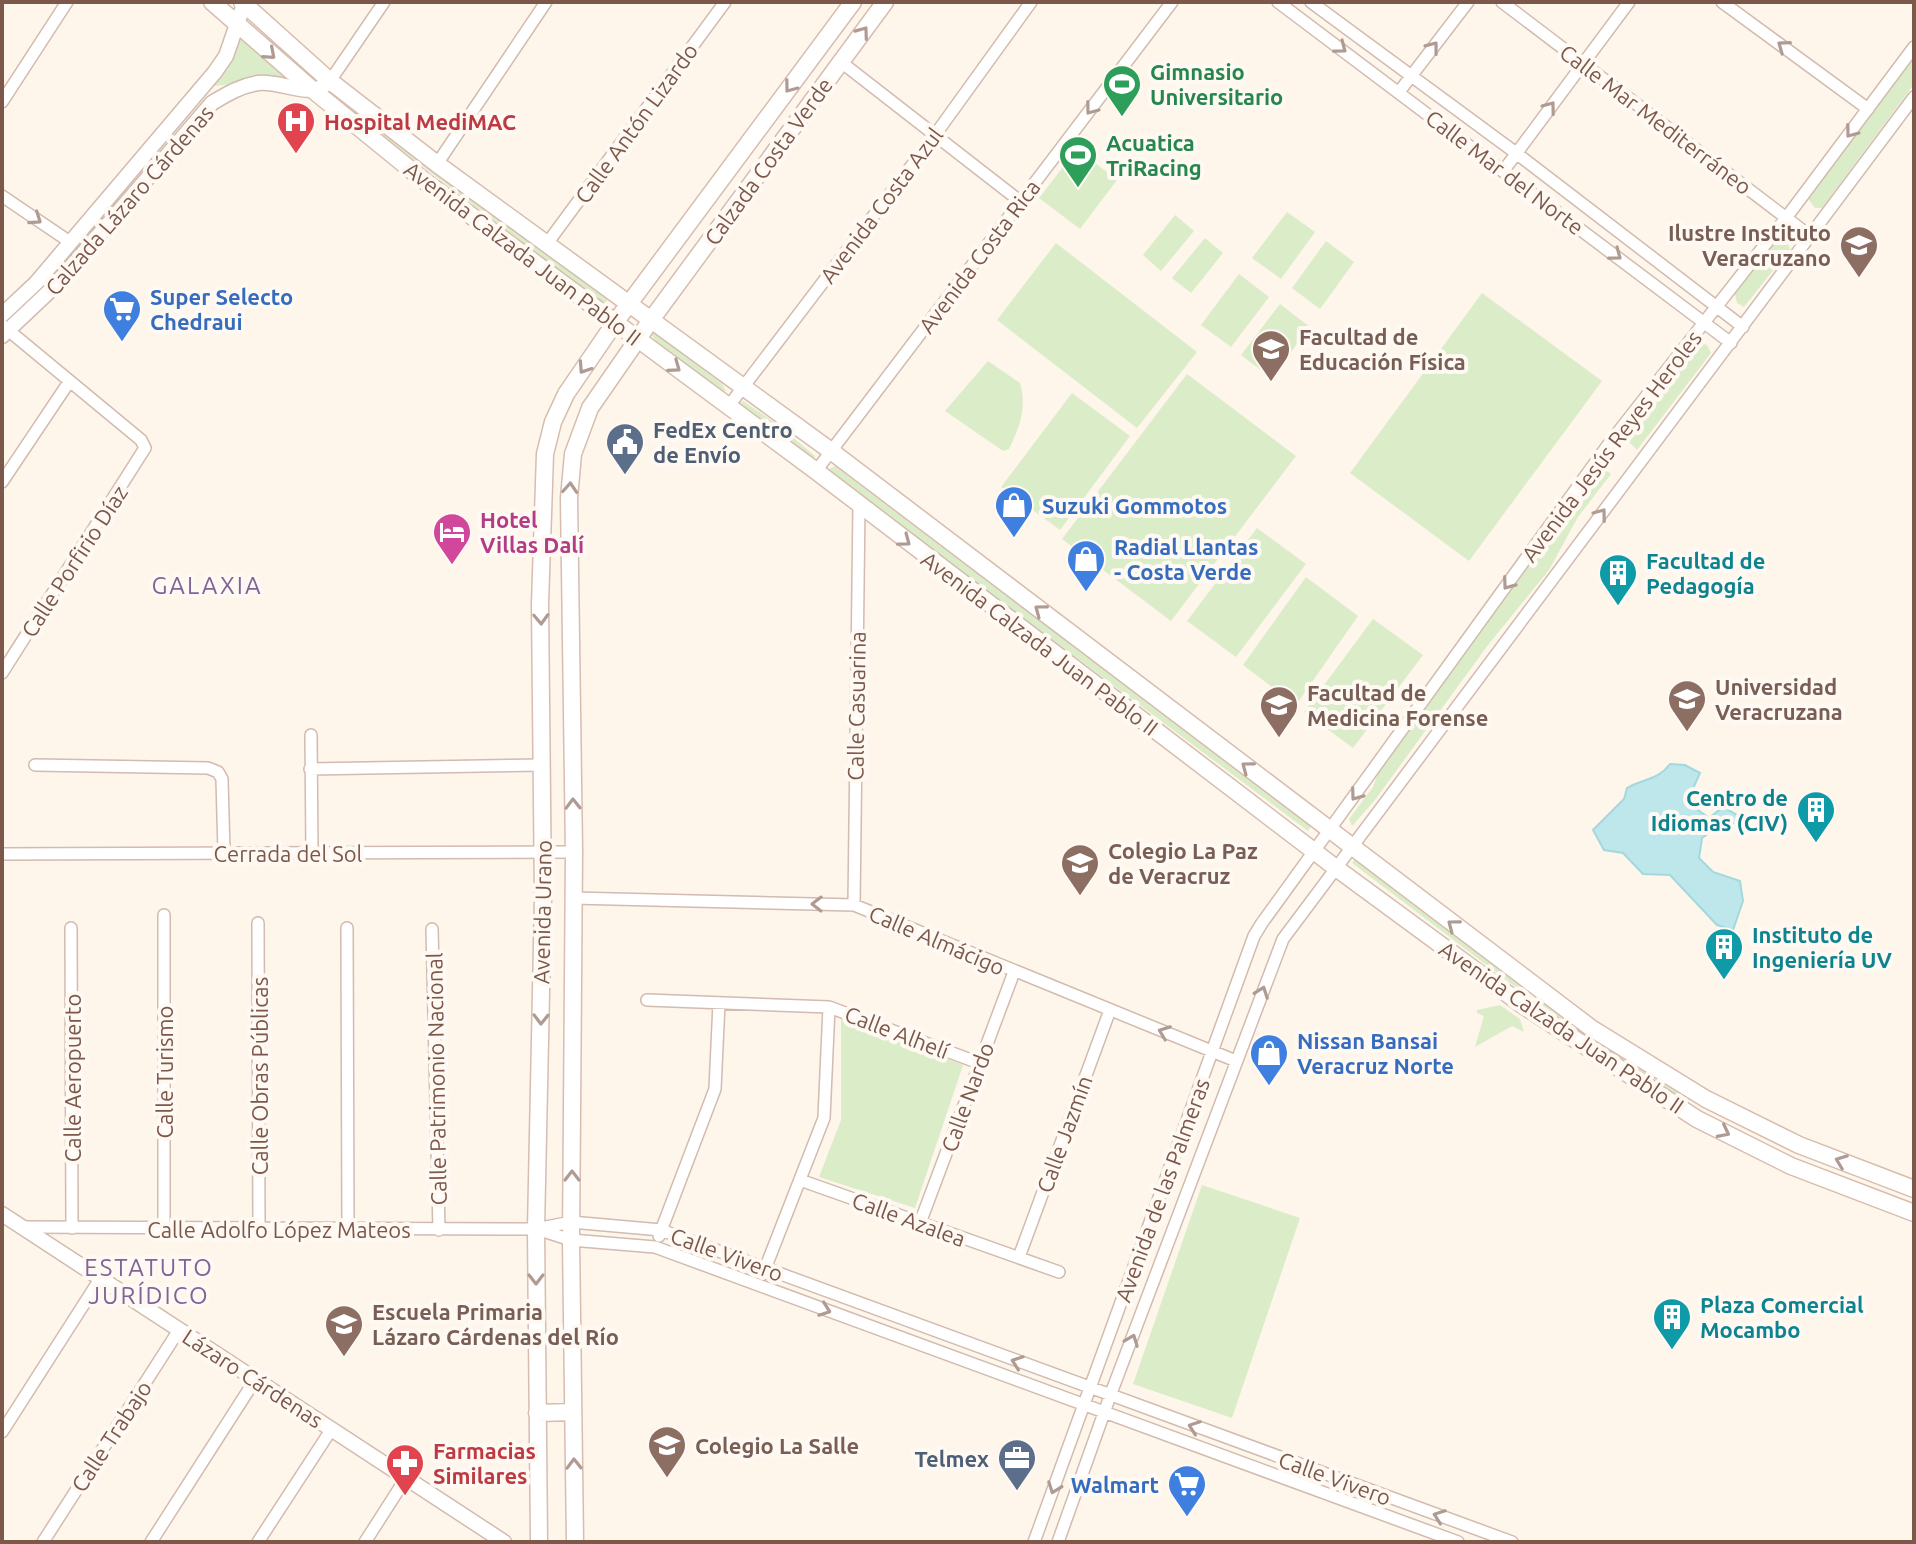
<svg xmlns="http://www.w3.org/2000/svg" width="1916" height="1544" font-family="Ubuntu,sans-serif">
<rect width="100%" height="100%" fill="#fef5eb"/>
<path fill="#dbedc8" d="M239,33L289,78L214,86Z
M1914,53V84L1822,208H1815L1807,197Z
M341,98L607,298V303L597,299L338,102L337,99Z
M1077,149L1117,180L1080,229L1039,198Z
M1287,212L1315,232L1281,279L1252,258Z
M1175,215L1194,231L1161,271L1143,255Z
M1779,237L1786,239L1790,249L1744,307L1737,303L1735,294Z
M1205,238L1223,253L1191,293L1172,278Z
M1326,241L1354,262L1320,309L1292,288Z
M1056,243L1197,352L1137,428L997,320Z
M1239,274L1269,297L1231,347L1201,325Z
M1482,293L1602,381L1469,561L1350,473Z
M1280,304L1310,327L1271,378L1241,355Z
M654,333L722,384L726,391L722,392C704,379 660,354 652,335Z
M1699,342L1707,345L1711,353L1637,450L1629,442Z
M988,361L1020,383C1027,408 1020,426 1009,449L1003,451L945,411Z
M1187,374L1296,456L1171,621L1062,539Z
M1072,393L1130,436L1060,530L1001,487Z
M743,401L777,424L815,456L814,459L742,407L740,403Z
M835,466L1311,826L1308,831L831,474L829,469Z
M1604,469L1611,474L1578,517L1549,570L1488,645L1375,800L1352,826L1349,819L1373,787L1378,773L1390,755L1491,613Z
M1257,528L1306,564L1236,657L1187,621Z
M1306,577L1358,616L1296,705L1243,665Z
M1373,619L1423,655L1353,748L1304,712Z
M1356,857L1522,983V988L1518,989L1352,863Z
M1546,1000L1690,1095L1691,1100L1686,1101L1628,1067L1541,1007V1001Z
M1500,1005L1520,1019L1524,1032L1512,1026L1475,1047L1484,1016L1477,1013V1010Z
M841,1019L963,1065L915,1208L819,1177L841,1120Z
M1202,1185L1300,1218L1232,1418L1133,1384Z"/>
<path fill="#bde7ea" stroke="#a3d9dc" stroke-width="2" d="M1670,764L1685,765L1700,773L1687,802L1709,818L1723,807L1737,815L1733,826H1719L1702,838L1699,858L1713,872L1740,881L1743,901L1733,930L1717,925L1670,875L1643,874L1623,853L1604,850L1593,830L1624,799L1627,788C1645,778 1658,780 1670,764Z"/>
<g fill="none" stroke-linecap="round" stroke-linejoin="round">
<defs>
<path id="minor" d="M1278,2L1731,343
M1311,2L1516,153L1743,327
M1502,2L1810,236
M1722,2L1868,109
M841,62L1021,202
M330,81L384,2
M1399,92L1468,2
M2,102L67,2
M437,164L546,2
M1504,170L1629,2
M2,196L70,242
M546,245L725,2
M2,325L141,440L145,448L2,673
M728,407L935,135L1031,2
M816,471L1172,2
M2,482L69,382
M311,735L312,853
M35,765L208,768L218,772L222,779L224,853
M310,769L543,765
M2,854L574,852
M573,898L854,905L1236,1061
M854,905L859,506
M164,915V1229
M258,923L259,1230
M71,928L72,1228
M347,928L348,1229
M432,929L439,1230
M647,1000L829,1007L979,1063
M800,1180L1059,1272
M920,1223L1014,972
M22,1227L536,1229L571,1222L661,1230L1512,1542
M537,1229L571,1240L655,1247L1458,1542
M659,1236L715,1089L719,1003
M1019,1257L1110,1010
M763,1274L824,1118L829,1007
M2,1432L100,1279
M43,1542L179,1330
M151,1542L255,1380
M258,1542L331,1430
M365,1542L406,1478
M1034,1542L1254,936L1262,923L1608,445L1786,218L1914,47
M1058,1542L1110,1396L1283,939L1914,97"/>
<path id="tertiary" d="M2,315L36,283L215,72L226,56L244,4
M2,336L56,285L212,103C227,94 240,86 258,83C283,80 311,101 330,81
M2,1214L504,1542"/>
<path id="secondary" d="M212,2L314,91L427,183L816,471L1336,868L1524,1006L1697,1119L1791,1166L1914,1213
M242,2L330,81L437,164L831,451L1591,1028L1706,1099L1799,1145L1914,1189
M537,1413L573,1412
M539,1542L536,1229L543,898L540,604L545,454L553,422L566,394L614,324L853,2
M575,1542L571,1240L574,852L569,498L573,454L590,408L651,320L885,2"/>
</defs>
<use href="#minor" stroke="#d2bbaf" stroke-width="14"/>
<use href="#tertiary" stroke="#d2bbaf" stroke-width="17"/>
<use href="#secondary" stroke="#d7bdaf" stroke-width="19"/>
<use href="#minor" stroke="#fff" stroke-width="11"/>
<use href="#tertiary" stroke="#fff" stroke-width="14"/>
<use href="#secondary" stroke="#fff" stroke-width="16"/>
</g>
<defs><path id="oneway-chevron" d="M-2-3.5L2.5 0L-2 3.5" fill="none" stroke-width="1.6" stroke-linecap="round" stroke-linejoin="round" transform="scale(2)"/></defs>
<g stroke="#b09b93">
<use href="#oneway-chevron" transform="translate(863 32) rotate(-54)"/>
<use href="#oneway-chevron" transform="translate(1783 46) rotate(-144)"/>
<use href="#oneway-chevron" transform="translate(1433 47) rotate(-52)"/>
<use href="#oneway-chevron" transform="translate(1341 48) rotate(37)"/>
<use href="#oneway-chevron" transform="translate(270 54) rotate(41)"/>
<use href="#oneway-chevron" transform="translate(790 87) rotate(127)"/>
<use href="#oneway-chevron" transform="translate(1550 107) rotate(-53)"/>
<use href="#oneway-chevron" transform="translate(1091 109) rotate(127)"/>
<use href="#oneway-chevron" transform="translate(1851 132) rotate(127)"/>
<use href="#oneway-chevron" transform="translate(36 219) rotate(34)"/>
<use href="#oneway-chevron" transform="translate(1616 255) rotate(37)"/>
<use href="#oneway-chevron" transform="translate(675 367) rotate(36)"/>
<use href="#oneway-chevron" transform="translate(584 368) rotate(124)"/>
<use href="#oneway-chevron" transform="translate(570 488) rotate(-86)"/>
<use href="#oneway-chevron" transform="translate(1601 514) rotate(-53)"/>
<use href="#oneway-chevron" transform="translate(905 541) rotate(37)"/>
<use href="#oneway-chevron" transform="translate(1508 584) rotate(126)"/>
<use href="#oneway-chevron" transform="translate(1040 610) rotate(-143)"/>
<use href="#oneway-chevron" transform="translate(541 619) rotate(88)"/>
<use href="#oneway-chevron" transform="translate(1247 767) rotate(-143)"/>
<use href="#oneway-chevron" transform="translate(1356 795) rotate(126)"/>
<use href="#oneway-chevron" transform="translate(573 804) rotate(-91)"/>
<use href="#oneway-chevron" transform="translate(817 904) rotate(-179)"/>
<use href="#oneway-chevron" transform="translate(1453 925) rotate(-143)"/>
<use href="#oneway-chevron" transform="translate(1262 992) rotate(-70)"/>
<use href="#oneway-chevron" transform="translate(541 1019) rotate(91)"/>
<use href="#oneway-chevron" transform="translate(1164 1032) rotate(-159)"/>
<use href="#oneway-chevron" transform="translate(1724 1132) rotate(27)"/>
<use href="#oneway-chevron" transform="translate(1841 1161) rotate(-159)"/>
<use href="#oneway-chevron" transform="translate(572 1176) rotate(-90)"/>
<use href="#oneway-chevron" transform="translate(536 1279) rotate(90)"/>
<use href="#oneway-chevron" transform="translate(825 1310) rotate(20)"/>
<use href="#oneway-chevron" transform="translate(1132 1340) rotate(-69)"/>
<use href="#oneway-chevron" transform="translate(1017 1362) rotate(-160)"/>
<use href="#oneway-chevron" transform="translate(1194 1427) rotate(-160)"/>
<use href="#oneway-chevron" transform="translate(574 1464) rotate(-91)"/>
<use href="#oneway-chevron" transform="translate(1054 1488) rotate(110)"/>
<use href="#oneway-chevron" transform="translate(1439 1516) rotate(-160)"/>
</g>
<defs>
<symbol id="stadium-pin" viewBox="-11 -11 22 30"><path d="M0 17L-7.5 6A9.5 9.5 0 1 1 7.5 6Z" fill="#2e9e5b" stroke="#fff9f3"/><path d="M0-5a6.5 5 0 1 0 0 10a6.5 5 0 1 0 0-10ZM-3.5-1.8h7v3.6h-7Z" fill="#fff"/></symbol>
<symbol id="hospital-pin" viewBox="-11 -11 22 30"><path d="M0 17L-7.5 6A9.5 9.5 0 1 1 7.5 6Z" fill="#e0444e" stroke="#fff9f3"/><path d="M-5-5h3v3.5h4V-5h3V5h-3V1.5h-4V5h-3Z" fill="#fff"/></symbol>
<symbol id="school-pin" viewBox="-11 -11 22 30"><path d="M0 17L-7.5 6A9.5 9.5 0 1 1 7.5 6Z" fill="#8d6e63" stroke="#fff9f3"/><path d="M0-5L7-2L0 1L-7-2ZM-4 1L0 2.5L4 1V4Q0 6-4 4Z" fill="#fff"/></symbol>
<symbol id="supermarket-pin" viewBox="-11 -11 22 30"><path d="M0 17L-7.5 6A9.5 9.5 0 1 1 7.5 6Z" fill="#3f7fe0" stroke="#fff9f3"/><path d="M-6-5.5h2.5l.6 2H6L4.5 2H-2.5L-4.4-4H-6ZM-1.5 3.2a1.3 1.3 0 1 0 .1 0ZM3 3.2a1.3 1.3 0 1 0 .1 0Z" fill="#fff"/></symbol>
<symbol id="university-pin" viewBox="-11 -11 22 30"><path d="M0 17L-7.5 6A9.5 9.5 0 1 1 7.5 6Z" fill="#8d6e63" stroke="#fff9f3"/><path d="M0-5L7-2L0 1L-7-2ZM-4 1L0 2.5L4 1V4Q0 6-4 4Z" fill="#fff"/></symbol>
<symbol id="civic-pin" viewBox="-11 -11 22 30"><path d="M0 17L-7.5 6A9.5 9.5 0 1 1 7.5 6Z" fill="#5c6f8a" stroke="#fff9f3"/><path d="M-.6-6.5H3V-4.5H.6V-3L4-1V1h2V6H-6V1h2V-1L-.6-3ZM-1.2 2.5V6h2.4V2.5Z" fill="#fff"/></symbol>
<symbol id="shop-pin" viewBox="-11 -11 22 30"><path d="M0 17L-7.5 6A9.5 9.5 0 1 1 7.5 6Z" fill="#3f7fe0" stroke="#fff9f3"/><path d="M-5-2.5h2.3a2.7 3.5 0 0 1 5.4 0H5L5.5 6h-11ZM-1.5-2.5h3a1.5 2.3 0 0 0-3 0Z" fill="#fff"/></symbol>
<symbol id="hotel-pin" viewBox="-11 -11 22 30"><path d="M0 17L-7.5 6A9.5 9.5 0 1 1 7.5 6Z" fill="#d1479c" stroke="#fff9f3"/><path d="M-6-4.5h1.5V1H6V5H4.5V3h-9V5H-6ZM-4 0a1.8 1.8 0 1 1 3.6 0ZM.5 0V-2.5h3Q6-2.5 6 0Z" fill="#fff"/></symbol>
<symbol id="building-pin" viewBox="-11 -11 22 30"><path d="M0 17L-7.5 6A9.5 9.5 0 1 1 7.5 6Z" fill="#0f9aa8" stroke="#fff9f3"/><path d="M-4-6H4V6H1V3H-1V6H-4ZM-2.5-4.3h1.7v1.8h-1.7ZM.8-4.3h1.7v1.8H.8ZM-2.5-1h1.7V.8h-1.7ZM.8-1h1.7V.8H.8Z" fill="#fff"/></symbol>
<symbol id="office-pin" viewBox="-11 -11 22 30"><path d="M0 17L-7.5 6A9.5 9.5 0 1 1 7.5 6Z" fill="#5c6f8a" stroke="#fff9f3"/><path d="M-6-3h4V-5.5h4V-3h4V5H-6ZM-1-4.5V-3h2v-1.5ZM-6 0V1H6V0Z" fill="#fff"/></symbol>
<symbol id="pharmacy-pin" viewBox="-11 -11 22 30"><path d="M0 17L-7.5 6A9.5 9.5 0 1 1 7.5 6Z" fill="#e0444e" stroke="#fff9f3"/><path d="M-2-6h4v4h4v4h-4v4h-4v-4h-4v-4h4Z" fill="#fff"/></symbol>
</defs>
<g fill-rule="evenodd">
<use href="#stadium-pin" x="1100" y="62" width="44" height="60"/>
<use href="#hospital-pin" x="274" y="99" width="44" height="60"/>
<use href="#stadium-pin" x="1056" y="133" width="44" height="60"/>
<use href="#school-pin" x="1837" y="223" width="44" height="60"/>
<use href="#supermarket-pin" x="100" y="287" width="44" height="60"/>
<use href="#university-pin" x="1249" y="327" width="44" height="60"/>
<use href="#civic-pin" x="603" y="420" width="44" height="60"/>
<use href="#shop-pin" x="992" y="483" width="44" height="60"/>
<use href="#hotel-pin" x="430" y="510" width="44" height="60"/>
<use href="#shop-pin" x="1064" y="537" width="44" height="60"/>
<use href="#building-pin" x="1596" y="551" width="44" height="60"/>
<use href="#university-pin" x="1665" y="677" width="44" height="60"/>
<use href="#university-pin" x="1257" y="683" width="44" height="60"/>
<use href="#building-pin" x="1794" y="788" width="44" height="60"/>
<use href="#school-pin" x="1058" y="841" width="44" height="60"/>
<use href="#building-pin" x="1702" y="925" width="44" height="60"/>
<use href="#shop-pin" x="1247" y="1031" width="44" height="60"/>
<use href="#building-pin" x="1650" y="1295" width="44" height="60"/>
<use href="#school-pin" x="322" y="1302" width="44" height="60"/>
<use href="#university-pin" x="645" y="1423" width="44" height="60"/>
<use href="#office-pin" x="995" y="1436" width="44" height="60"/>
<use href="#pharmacy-pin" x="383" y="1441" width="44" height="60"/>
<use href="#supermarket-pin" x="1165" y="1462" width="44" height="60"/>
</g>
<g text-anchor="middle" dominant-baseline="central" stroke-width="8" stroke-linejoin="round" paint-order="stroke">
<g font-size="22" font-weight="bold" fill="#27864d" stroke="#fff9f3" text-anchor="start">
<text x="1150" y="71">Gimnasio<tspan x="1150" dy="25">Universitario</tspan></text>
<text x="1106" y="142">Acuatica<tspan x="1106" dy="25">TriRacing</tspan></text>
</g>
<g font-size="22" fill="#7c584b" stroke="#fff9f3">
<text transform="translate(1656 119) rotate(37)">Calle Mar Mediterráneo</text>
<text transform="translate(636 123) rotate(-54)">Calle Antón Lizardo</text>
<text transform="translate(768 161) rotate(-54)">Calzada Costa Verde</text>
<text transform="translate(1505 172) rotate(37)">Calle Mar del Norte</text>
<text transform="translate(129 200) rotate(-49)">Calzada Lázaro Cárdenas</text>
<text transform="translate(881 205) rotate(-53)">Avenida Costa Azul</text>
<text transform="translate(523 253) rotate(37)">Avenida Calzada Juan Pablo II</text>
<text transform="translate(979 256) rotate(-53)">Avenida Costa Rica</text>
<text transform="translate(1611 446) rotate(-53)">Avenida Jesús Reyes Heroles</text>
<text transform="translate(74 561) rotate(-57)">Calle Porfirio Díaz</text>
<text transform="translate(1040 643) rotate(37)">Avenida Calzada Juan Pablo II</text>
<text transform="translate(856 706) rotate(-89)">Calle Casuarina</text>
<text x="288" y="853">Cerrada del Sol</text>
<text transform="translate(542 912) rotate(-89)">Avenida Urano</text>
<text transform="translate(937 940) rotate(23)">Calle Almácigo</text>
<text transform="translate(1562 1027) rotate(34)">Avenida Calzada Juan Pablo II</text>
<text transform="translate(897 1032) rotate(21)">Calle Alhelí</text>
<text transform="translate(164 1072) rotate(-90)">Calle Turismo</text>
<text transform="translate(259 1076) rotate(-90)">Calle Obras Públicas</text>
<text transform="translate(72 1078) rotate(-90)">Calle Aeropuerto</text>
<text transform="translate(436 1079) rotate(-91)">Calle Patrimonio Nacional</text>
<text transform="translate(967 1097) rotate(-70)">Calle Nardo</text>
<text transform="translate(1064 1134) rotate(-70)">Calle Jazmín</text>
<text transform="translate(1162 1190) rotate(-70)">Avenida de las Palmeras</text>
<text transform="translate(909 1219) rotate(20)">Calle Azalea</text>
<text x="279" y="1229">Calle Adolfo López Mateos</text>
<text transform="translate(727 1254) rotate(20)">Calle Vivero</text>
<text transform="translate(253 1378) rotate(33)">Lázaro Cárdenas</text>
<text transform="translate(111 1436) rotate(-57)">Calle Trabajo</text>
<text transform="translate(1335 1478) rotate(20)">Calle Vivero</text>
</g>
<g font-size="22" font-weight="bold" fill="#be3a42" stroke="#fff9f3" text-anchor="start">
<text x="324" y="121">Hospital MediMAC</text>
<text x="433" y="1450">Farmacias<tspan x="433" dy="25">Similares</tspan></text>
</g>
<g font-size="22" font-weight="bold" fill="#785e54" stroke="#fff9f3" text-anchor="start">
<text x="1831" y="232" text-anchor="end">Ilustre Instituto<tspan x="1831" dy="25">Veracruzano</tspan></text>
<text x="1299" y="336">Facultad de<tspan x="1299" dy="25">Educación Física</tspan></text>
<text x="1715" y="686">Universidad<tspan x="1715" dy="25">Veracruzana</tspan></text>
<text x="1307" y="692">Facultad de<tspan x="1307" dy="25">Medicina Forense</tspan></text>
<text x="1108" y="850">Colegio La Paz<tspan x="1108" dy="25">de Veracruz</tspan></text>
<text x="372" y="1311">Escuela Primaria<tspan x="372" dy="25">Lázaro Cárdenas del Río</tspan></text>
<text x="695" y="1445">Colegio La Salle</text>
</g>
<g font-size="22" font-weight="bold" fill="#366cbe" stroke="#fff9f3" text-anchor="start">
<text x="150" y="296">Super Selecto<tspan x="150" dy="25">Chedraui</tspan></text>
<text x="1042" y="505">Suzuki Gommotos</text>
<text x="1114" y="546">Radial Llantas<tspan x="1114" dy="25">- Costa Verde</tspan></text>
<text x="1297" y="1040">Nissan Bansai<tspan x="1297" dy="25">Veracruz Norte</tspan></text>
<text x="1159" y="1484" text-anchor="end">Walmart</text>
</g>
<g font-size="22" font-weight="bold" fill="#4e5e75" stroke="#fff9f3" text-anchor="start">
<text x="653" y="429">FedEx Centro<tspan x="653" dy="25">de Envío</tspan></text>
<text x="989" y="1458" text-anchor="end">Telmex</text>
</g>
<g font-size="22" font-weight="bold" fill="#b23c85" stroke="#fff9f3" text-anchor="start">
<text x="480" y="519">Hotel<tspan x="480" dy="25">Villas Dalí</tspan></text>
</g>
<g font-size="22" font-weight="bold" fill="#0d838f" stroke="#fff9f3" text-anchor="start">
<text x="1646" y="560">Facultad de<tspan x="1646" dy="25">Pedagogía</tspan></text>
<text x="1788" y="797" text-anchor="end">Centro de<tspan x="1788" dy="25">Idiomas (CIV)</tspan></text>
<text x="1752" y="934">Instituto de<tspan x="1752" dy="25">Ingeniería UV</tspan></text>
<text x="1700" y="1304">Plaza Comercial<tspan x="1700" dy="25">Mocambo</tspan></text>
</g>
<g font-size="24" letter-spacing="2" fill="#816497" stroke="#fff9f3">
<text x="207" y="585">GALAXIA</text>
<text x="149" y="1267">ESTATUTO<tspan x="149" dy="28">JURÍDICO</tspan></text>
</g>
</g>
<rect width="1916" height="1544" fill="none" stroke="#7c584b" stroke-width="8"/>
</svg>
